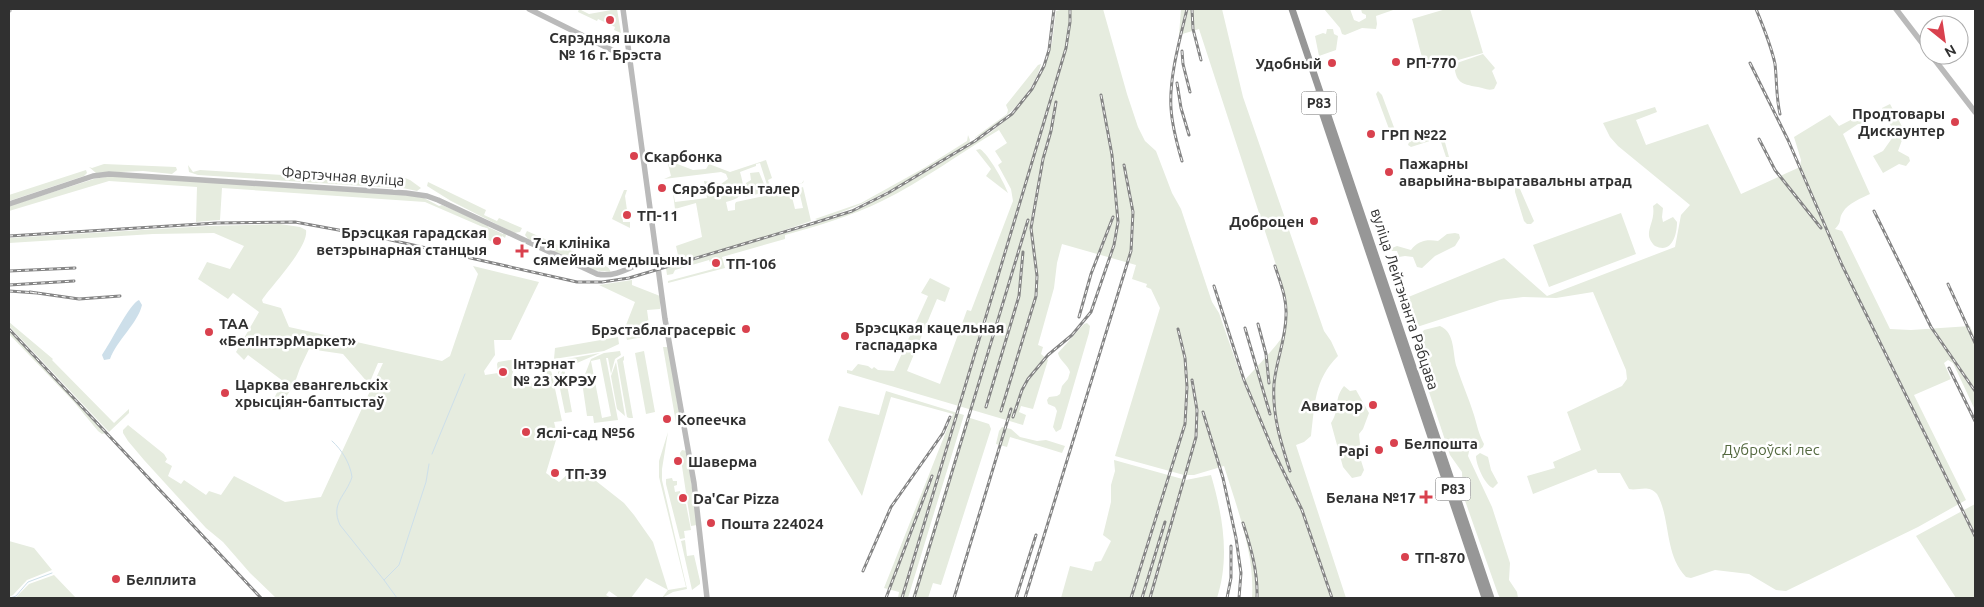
<svg xmlns="http://www.w3.org/2000/svg" width="1984" height="607" font-family="Ubuntu,sans-serif">
<rect width="100%" height="100%" fill="#fff"/>
<path fill="#e6ecdf" fill-rule="evenodd" d="M579,9L589,14L617,9L621,33L614,30L615,27L598,19L597,21L578,12Z
M1064,9H1103L1127,94L1138,127L1145,141L1156,151L1172,193L1181,209L1212,302L1219,313L1243,382C1250,374 1281,342 1283,335C1292,313 1281,287 1275,266L1276,265L1199,29L1179,35L1181,9H1222L1243,97L1324,331L1331,341L1338,356C1314,380 1315,404 1311,436L1304,442L1296,445L1346,598H1252C1255,554 1237,508 1224,466L1194,475H1184L1115,456L1160,308L1151,289L1146,287L1147,284L1132,279L1136,265L1062,244L1057,263L1054,288L1038,345L1043,347L1041,354L1048,360L1033,409L1021,406L1019,412L1026,415L1023,425L847,373V370L852,371L858,364L868,366L872,369L874,367L878,370L894,371L928,296L921,293L930,278L950,288L945,302L937,299L907,371L940,384L967,310L971,311L1013,201L1011,189L998,165L1002,162L995,151L1007,143L999,130C960,153 923,181 882,201C851,216 818,226 785,235V239L722,257L725,268L668,283V281L713,269L709,260L675,270L673,274L667,275L666,268L820,223L859,209L899,188L990,133L1016,111L1036,83L1045,66L1052,43L1056,11Z
M1324,9H1350L1354,20L1359,22L1366,18V15L1362,13L1361,9H1396L1376,16L1377,24L1376,29L1362,28L1345,35L1342,34L1340,28Z
M1446,9H1470L1483,53L1426,69C1420,53 1417,36 1412,19Z
M1327,29H1333L1334,34L1338,36L1336,50L1319,56L1315,36L1323,33L1326,34Z
M1483,54L1495,68L1492,71L1497,83L1494,89C1487,91 1484,88 1478,87C1460,84 1456,82 1454,64Z
M1041,64C1035,92 1000,127 974,138L1007,114L1008,110L1006,105L1038,65Z
M1378,91L1382,95L1395,130L1396,136L1392,137L1376,94Z
M1890,104L1905,132L1898,151L1909,157L1910,161L1906,166L1899,164L1883,173L1873,156L1883,151L1895,134L1882,108Z
M1655,107L1657,112L1636,120L1646,145L1708,124L1741,194L1800,167L1801,160L1794,137L1830,115L1839,126L1870,110L1871,118L1861,124H1858L1843,134L1870,194C1862,198 1848,203 1843,212C1838,219 1843,221 1835,229L1842,231L1890,329L1911,330L1970,326L1975,338V410L1953,363L1948,360L1944,363L1951,379L1914,395L1966,500L1918,527L1786,591L1776,590L1749,574L1715,570L1691,578L1686,577C1664,554 1671,519 1657,494C1648,484 1639,491 1629,489L1620,473H1598L1596,469L1533,494L1527,476L1555,468L1553,462L1581,450L1567,412L1622,386L1627,379L1626,370L1593,292L1556,298L1523,297L1500,300L1420,326L1407,327L1401,300L1504,258L1547,296L1675,247L1681,215L1690,205L1618,146L1610,137L1603,123Z
M1439,132L1443,135L1449,157H1446L1440,139H1436L1411,147L1408,145L1409,142Z
M968,135L970,140L969,144C921,173 873,204 818,220L815,219L861,203L924,168L967,141Z
M980,149C989,155 1004,182 1008,193L986,176L991,169L976,150Z
M667,160L693,170L706,169L709,164L730,172L766,160L772,178L768,180L771,190L802,183L804,180L803,183L769,191L760,163L756,164V166L740,172C745,190 746,197 726,202L728,211L735,210V204L736,202L787,191L791,193L795,209L803,208L800,195H797L796,190L803,187L811,221L758,239L666,265L665,263L675,261L678,255L676,246L702,237L696,203L675,209L672,185L675,202L707,198L704,181L721,184L728,179L726,174L721,172L664,179L671,176Z
M104,164L176,167L177,170L172,174L143,171L96,173L89,167L92,168Z
M188,165L193,172L200,170L398,182L400,176L410,180L421,188L417,191L398,187L395,188L198,175L189,172Z
M86,170L87,173L84,176L9,201V195Z
M759,172L764,184L759,185L762,193L745,197L746,183L751,180L750,173Z
M111,176L405,195L424,198L439,206L442,205L488,225V227L503,234L504,232L506,235L505,238L502,236L500,239L494,237L492,242L483,237L485,228L425,202L222,188L220,220L196,222L197,187L109,181L9,211V206L94,179Z
M428,182L486,210L484,215L497,221L499,218L522,228L520,232L514,233L451,201L427,186Z
M1515,187L1520,189L1534,221L1531,224H1527L1524,221L1515,192Z
M624,190H627L625,196L627,210L622,213L623,222H630V228L612,219Z
M1657,203L1663,208L1662,217L1663,222L1673,217L1677,222C1677,235 1672,254 1655,246C1641,233 1656,224 1653,206Z
M1621,213L1636,254L1549,287L1533,245Z
M280,224L300,227L306,230C309,247 272,285 262,300L263,303L281,308L289,327L442,361L450,356L478,274L473,266L539,282L511,340H494L495,355L484,371L485,375L498,373L497,364L498,362L517,359L512,375L536,385L547,359L549,361L562,421L554,422L556,430H559L546,473L559,482L577,466L624,503L634,515L653,542L668,590L686,587L659,477V461L668,432L662,469V480L687,589L673,592L662,598L668,590L646,578L631,598H619L609,591L606,595L611,598H276L250,573L223,542L206,528L144,460L128,441L123,433V430L128,425L164,454L167,459L165,462L172,466L168,476L181,484L184,480L206,495L209,491L221,495L234,476L285,502L321,497L383,363H378L369,384L343,354L309,349L300,368L294,385L277,410H273L270,406L283,381L248,355L244,360L236,352L259,312L233,293L228,299L198,279L207,262L230,269L244,246L214,233L153,234L9,243V238L208,226Z
M527,231L608,267L611,272L592,270L528,239L525,235Z
M1455,233L1459,234L1460,238L1455,246L1435,256L1422,268L1417,267L1413,257L1405,256L1399,257L1397,251H1390L1392,248L1397,246L1411,250C1418,240 1428,239 1438,241L1447,234Z
M632,280V285L660,296V309L647,310L650,332L642,333L643,337L627,340L624,326L626,325L635,302L599,285Z
M9,322L53,359L52,360L114,423L129,409V413L109,432L9,326Z
M1087,323L1090,326L1089,333L1061,429L1056,432L1053,427L1057,411L1055,407L1048,404L1047,400L1049,397L1057,396L1060,394L1062,386L1068,379L1070,372C1068,365 1059,360 1058,353L1084,324Z
M1440,326C1456,333 1452,354 1457,368C1462,383 1469,399 1474,415C1477,425 1479,435 1484,444L1483,447L1480,449L1470,447L1468,456L1492,507L1510,563L1509,580L1517,592L1518,598H1500L1498,594L1463,495L1462,472L1450,455L1429,392L1426,365L1418,338L1424,330Z
M9,331L21,342L106,433L102,434L98,431L74,402L9,334Z
M618,337L619,344L604,351L554,359L555,348Z
M663,347H668L681,424L678,425L676,423Z
M620,351L621,355L615,359L611,374L608,358H606L618,420L594,423L593,416H587L582,382L591,359L604,353ZM600,359L611,416L602,418L591,361Z
M644,351L655,412L646,414L635,353Z
M600,353L577,363L562,366L558,375V370L555,367V361Z
M624,356V360L623,361L633,418H629L627,417L617,360Z
M616,362L625,416L617,409L611,376Z
M564,368L572,412L565,413L558,379Z
M1344,386L1350,391L1356,390L1369,413L1363,429L1359,434L1360,444L1358,451L1364,470L1361,476L1352,478L1343,467L1331,423C1340,410 1333,400 1344,386Z
M886,391L964,415L908,598H898L899,592L884,588L953,414L891,397L862,496L828,440L839,406L879,415Z
M967,417L989,424L991,429L941,585L933,583L928,598H912Z
M1002,427L1011,429L1020,437L1037,441L1046,440L1065,446L1062,453L1010,437L1007,447L996,444L999,431Z
M682,450L687,451L697,525L691,526L680,453Z
M1480,453L1488,457L1491,470L1498,483L1493,488C1485,485 1476,465 1476,456Z
M1114,460L1186,480L1211,475C1223,516 1230,558 1217,598H1061L1070,566L1092,571L1095,562L1101,561L1111,541L1103,535L1111,502V485L1115,471Z
M672,478L673,481H677V485L674,486L675,492L680,491L681,503L686,504L691,530L684,531L685,538L680,539L666,484V479Z
M1975,504V598H1956L1916,536Z
M685,540L687,556L694,555L700,581V584L692,590L681,541Z
M9,541L34,548L52,570L27,580L13,595L9,597Z
M54,575L76,598H15L29,584Z"/>
<path fill="#cddfea" d="M139,300L142,305C138,323 117,340 110,359L104,360L102,355C110,344 130,303 139,300Z"/>
<g fill="none" stroke-linecap="round" stroke-linejoin="round">
<path stroke="#cddfea" stroke-width="1" d="M332,441C342,450 350,463 352,477C346,496 330,503 340,525L384,580
M432,454L465,374
M10,598L16,596L28,582L52,573
M397,598L384,580L399,565L426,482L429,464"/>
<path stroke="#bababa" stroke-width="5.5" d="M529,9L630,59
M623,9L665,319L694,483L707,598
M1896,9L1929,52
M9,10V9
M1931,55L1975,112
M9,204L93,176L109,174L406,193L427,196L438,200L597,274C619,279 638,261 659,257"/>
<path stroke="#979797" stroke-width="7" d="M1292,9L1491,598
M1316,94L1485,598"/>
<defs>
<path id="rail" d="M1192,9L1193,29L1201,60
M1756,9C1763,26 1771,45 1775,64C1777,81 1776,97 1780,114
M1182,51L1183,64L1190,92
M1750,63L1788,140L1842,265L1975,536
M1177,83L1181,108L1189,135
M1759,139L1775,170L1821,228
M1182,161C1177,144 1172,126 1171,108C1169,77 1180,39 1187,9
M1874,211L1931,327L1975,391
M9,236L217,223L295,222L382,238L577,282H602L629,278L814,223L852,211L888,193L975,141L1012,114L1032,89L1044,66L1049,50L1054,9
M1275,266C1280,282 1287,298 1286,315C1286,339 1276,361 1274,384C1272,415 1281,443 1290,471
M9,271L75,268
M1948,284L1975,343
M9,285L74,281
M1214,286L1244,380L1272,448L1302,510L1332,598
M9,291L37,293
M30,292L79,299L120,296
M1079,317L1091,274L1113,217
M1258,324L1266,354L1269,383
M1245,328L1270,414
M9,329L261,598
M1949,368L1975,421
M986,407L1019,296L1023,252
M1001,411L1036,296L1037,276L1031,228L1043,159L1051,131L1056,102
M1203,412L1223,478L1236,538L1241,573L1239,598
M1013,417L1022,390L1028,379L1048,355L1072,335L1091,312L1114,245L1118,222L1112,155L1101,95
M1243,523C1251,548 1258,572 1257,598
M863,571L891,507L943,433L950,417
M886,598L932,476
M902,598L1066,48L1070,22V9
M914,598L1028,220
M954,598L1011,409
M1016,598L1036,535
M1025,598L1131,251L1133,212L1124,165
M1131,598L1185,424L1187,387L1185,358L1178,329
M1142,598L1165,522
M1150,598L1196,437L1197,410L1192,380
M1227,598L1231,578V546"/>
</defs>
<use href="#rail" stroke="#858585" stroke-width="3"/>
<use href="#rail" stroke="#fff" stroke-width="1" stroke-dasharray="4" stroke-linecap="butt"/>
</g>
<g fill="#d9414e" stroke="#fff" stroke-width="2">
<circle cx="610" cy="20" r="5"/>
<circle cx="1396" cy="62" r="5"/>
<circle cx="1332" cy="63" r="5"/>
<circle cx="1955" cy="122" r="5"/>
<circle cx="1371" cy="134" r="5"/>
<circle cx="634" cy="156" r="5"/>
<circle cx="1389" cy="172" r="5"/>
<circle cx="662" cy="188" r="5"/>
<circle cx="627" cy="215" r="5"/>
<circle cx="1314" cy="221" r="5"/>
<circle cx="497" cy="241" r="5"/>
<path d="M519.5 243.5h5v5h5v5h-5v5h-5v-5h-5v-5h5z"/>
<circle cx="716" cy="263" r="5"/>
<circle cx="746" cy="329" r="5"/>
<circle cx="209" cy="332" r="5"/>
<circle cx="845" cy="336" r="5"/>
<circle cx="503" cy="372" r="5"/>
<circle cx="225" cy="393" r="5"/>
<circle cx="1373" cy="405" r="5"/>
<circle cx="667" cy="419" r="5"/>
<circle cx="526" cy="432" r="5"/>
<circle cx="1394" cy="443" r="5"/>
<circle cx="1379" cy="450" r="5"/>
<circle cx="678" cy="461" r="5"/>
<circle cx="555" cy="473" r="5"/>
<path d="M1423.5 489.5h5v5h5v5h-5v5h-5v-5h-5v-5h5z"/>
<circle cx="683" cy="498" r="5"/>
<circle cx="711" cy="523" r="5"/>
<circle cx="1405" cy="557" r="5"/>
<circle cx="116" cy="579" r="5"/>
</g>
<g text-anchor="middle" dominant-baseline="central" stroke-width="5" stroke-linejoin="round" paint-order="stroke">
<g fill="#fff" stroke="#6e6e6e" stroke-width="1">
<rect x="1301.5" y="91.5" width="35" height="23" rx="4"/>
<rect x="1435.5" y="477.5" width="35" height="23" rx="4"/>
</g>
<g font-size="14" font-weight="bold" fill="#303030">
<text x="1319" y="103">Р83</text>
<text x="1453" y="489">Р83</text>
</g>
<g font-size="15" font-weight="bold" fill="#303030" stroke="#fff" text-anchor="start">
<text x="610" y="37" text-anchor="middle">Сярэдняя школа<tspan x="610" dy="17">№ 16 г. Брэста</tspan></text>
<text x="1406" y="62">РП-770</text>
<text x="1322" y="63" text-anchor="end">Удобный</text>
<text x="1945" y="113" text-anchor="end">Продтовары<tspan x="1945" dy="17">Дискаунтер</tspan></text>
<text x="1381" y="134">ГРП №22</text>
<text x="644" y="156">Скарбонка</text>
<text x="1399" y="163">Пажарны<tspan x="1399" dy="17">аварыйна-выратавальны атрад</tspan></text>
<text x="672" y="188">Сярэбраны талер</text>
<text x="637" y="215">ТП-11</text>
<text x="1304" y="221" text-anchor="end">Доброцен</text>
<text x="487" y="232" text-anchor="end">Брэсцкая гарадская<tspan x="487" dy="17">ветэрынарная станцыя</tspan></text>
<text x="533" y="242">7-я клініка<tspan x="533" dy="17">сямейнай медыцыны</tspan></text>
<text x="726" y="263">ТП-106</text>
<text x="219" y="323">ТАА<tspan x="219" dy="17">«БелІнтэрМаркет»</tspan></text>
<text x="855" y="327">Брэсцкая кацельная<tspan x="855" dy="17">гаспадарка</tspan></text>
<text x="736" y="329" text-anchor="end">Брэстаблаграсервіс</text>
<text x="513" y="363">Інтэрнат<tspan x="513" dy="17">№ 23 ЖРЭУ</tspan></text>
<text x="235" y="384">Царква евангельскіх<tspan x="235" dy="17">хрысціян-баптыстаў</tspan></text>
<text x="1363" y="405" text-anchor="end">Авиатор</text>
<text x="677" y="419">Копеечка</text>
<text x="536" y="432">Яслі-сад №56</text>
<text x="1404" y="443">Белпошта</text>
<text x="1369" y="450" text-anchor="end">Papi</text>
<text x="688" y="461">Шаверма</text>
<text x="565" y="473">ТП-39</text>
<text x="1416" y="497" text-anchor="end">Белана №17</text>
<text x="693" y="498">Da'Car Pizza</text>
<text x="721" y="523">Пошта 224024</text>
<text x="1415" y="557">ТП-870</text>
<text x="126" y="579">Белплита</text>
</g>
<g font-size="15" fill="#303030" stroke="#fff">
<text transform="translate(343 176) rotate(4)">Фартэчная вуліца</text>
<text transform="translate(1405 299) rotate(72)">вуліца Лейтэнанта Рабцава</text>
</g>
<g font-size="15" fill="#546940" stroke="#fff">
<text x="1771" y="449">Дуброўскі лес</text>
</g>
</g>
<rect width="1984" height="607" fill="none" stroke="#303030" stroke-width="20"/>
<g transform="translate(1944 40) rotate(150)"><circle r="24" fill="#ffffff" stroke="#acacac"/>
<path d="M0-4L9 19L0 12L-9 19Z" fill="#d9414e"/>
<text y="-8" font-size="14" font-weight="bold" text-anchor="middle" fill="#303030">N</text>
</g>
</svg>
